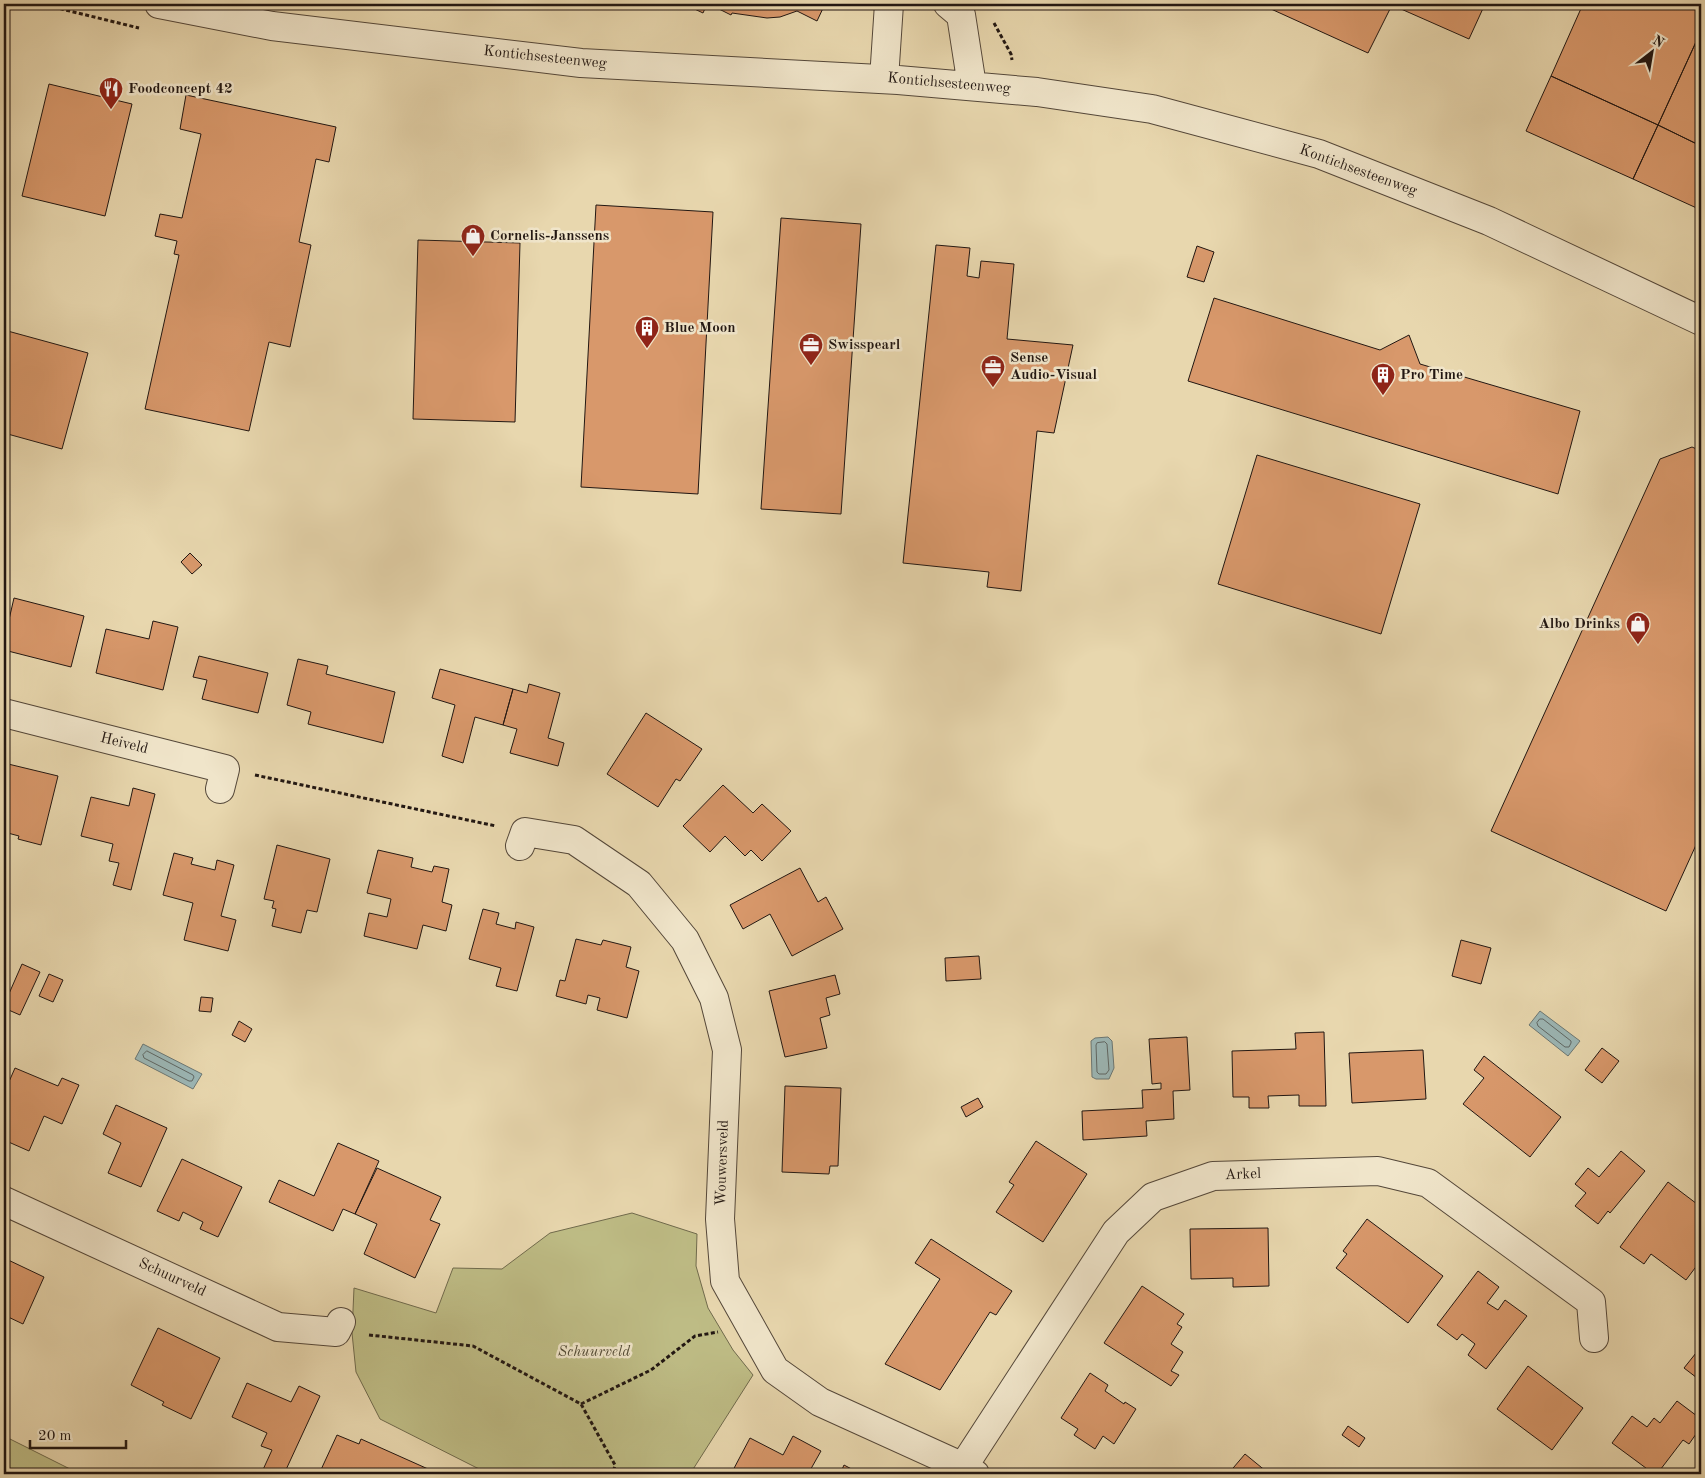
<svg xmlns="http://www.w3.org/2000/svg" width="1705" height="1478" font-family="'Old Standard TT',serif">
<rect width="100%" height="100%" fill="#e8d7ae"/>
<filter id="stains"><feTurbulence type="fractalNoise" baseFrequency=".004" numOctaves="4"/><feColorMatrix values="0 0 0 0 .2 0 0 0 0 .09 0 0 0 0 .02 0 0 0 .5 -.17"/></filter>
<radialGradient id="worn" r=".72"><stop offset=".6" stop-color="#630" stop-opacity="0"/><stop offset="1" stop-color="#630" stop-opacity=".3"/></radialGradient>
<path fill="#bebc85" stroke="#706a4c" d="M632,1213L697,1234L696,1266L708,1308L733,1350L753,1375L690,1474H489L380,1419L356,1372L352,1333L354,1288L436,1313L453,1268L502,1269L550,1233Z
M4,1436L78,1473V1474H4Z"/>
<path fill="#9cb7b6" stroke="#6b7774" d="M1540,1011L1580,1041L1568,1056L1529,1025Z
M1108,1037L1112,1041L1114,1068L1109,1079H1096L1092,1077L1091,1041L1095,1038Z
M143,1044L202,1074L193,1089L135,1059Z"/>
<g fill="none" stroke-linecap="round" stroke-linejoin="round">
<path stroke="#5f6764" stroke-width="1" d="M1540,1019H1543L1571,1041V1043L1569,1047H1565L1538,1026L1537,1023Z
M1105,1042L1107,1044L1109,1070L1106,1074H1099L1097,1072L1096,1045L1097,1043Z
M147,1051L193,1075L194,1077L192,1081H189L144,1058L143,1055Z"/>
</g>
<path fill="#d8986b" stroke="#221712" d="M684,4H707L703,13Z
M709,4H825L817,21L797,11L780,17L767,18L732,13L731,15Z
M1260,4H1485L1469,39L1392,5L1368,53Z
M1583,4H1701V31L1658,125L1551,76Z
M1701,31V146L1658,125Z
M1551,76L1658,125L1633,179L1526,131Z
M49,84L132,104L105,216L22,196Z
M186,95L336,127L329,162L316,159L299,242L311,245L290,347L269,342L249,431L145,409L179,255L174,254L177,241L155,236L160,214L182,218L201,134L180,129Z
M1658,125L1701,146V210L1633,179Z
M596,205L713,212L698,494L581,487Z
M781,218L861,224L841,514L761,509Z
M418,240L520,243L515,422L413,419Z
M936,245L970,248L967,276L979,278L981,261L1014,264L1007,339L1073,345L1054,433L1037,431L1021,591L987,587L989,572L903,563Z
M1197,246L1214,252L1204,282L1187,277Z
M1214,298L1380,350L1409,335L1420,364L1580,411L1558,494L1188,381Z
M4,330L88,353L62,449L4,433Z
M1692,447L1701,451V834L1666,911L1491,831L1660,459Z
M1257,455L1420,504L1381,634L1218,584Z
M190,553L202,565L192,574L181,562Z
M14,598L84,616L71,667L4,650V641Z
M153,621L178,627L163,690L96,673L106,629L149,639Z
M199,656L268,673L258,713L202,699L207,680L193,677Z
M298,659L328,666L326,674L395,692L383,743L308,724L311,712L287,705Z
M440,669L513,689L503,725L475,717L463,763L442,756L455,705L432,698Z
M529,684L560,693L548,738L564,743L558,766L510,753L517,729L503,725L513,689L527,693Z
M646,713L702,749L680,781L676,779L658,807L607,774Z
M4,763L58,776L41,845L18,839L19,836L4,832Z
M723,785L753,813L762,804L791,831L762,861L751,850L745,856L725,836L710,852L683,826Z
M133,788L155,794L131,890L113,885L119,863L109,861L113,844L81,836L91,797L129,806Z
M277,845L330,859L317,912L307,910L301,933L272,926L276,909L272,908L274,901L264,899Z
M378,850L413,858L411,867L432,872L434,866L449,869L442,902L452,905L446,931L423,925L417,949L364,936L369,913L387,917L391,899L367,893Z
M174,853L193,858L191,864L215,870L217,860L234,865L221,916L236,920L228,951L184,940L193,903L163,895Z
M800,868L818,902L826,897L843,929L792,956L770,914L743,929L730,905Z
M483,909L499,913L496,924L515,929L516,922L534,927L517,991L496,986L501,968L469,959Z
M576,939L601,945L603,940L631,947L626,967L639,971L627,1018L597,1010L600,998L588,995L586,1004L556,996L560,980L565,981Z
M1461,940L1491,948L1481,984L1452,976Z
M979,956L981,979L946,981L945,958Z
M22,964L40,972L20,1015L4,1008V1005Z
M49,974L63,980L53,1002L39,996Z
M835,975L840,994L826,998L830,1015L820,1018L827,1048L785,1057L769,991Z
M201,997L213,998L211,1012L199,1011Z
M239,1021L252,1029L245,1042L232,1035Z
M1324,1032L1326,1106H1299V1095L1268,1096L1269,1108H1249V1097H1233L1232,1051L1296,1049L1295,1033Z
M1187,1037L1190,1090L1173,1091L1174,1119L1146,1121L1147,1136L1083,1140L1082,1111L1143,1108L1142,1090L1161,1089V1083L1152,1084L1149,1039Z
M1602,1048L1619,1061L1602,1083L1585,1070Z
M1423,1050L1426,1099L1352,1103L1349,1053Z
M1484,1056L1561,1117L1530,1157L1463,1104L1484,1078L1474,1070Z
M15,1068L58,1086L62,1078L79,1085L62,1124L44,1116L29,1151L4,1140V1093Z
M785,1086L841,1088L838,1166H830L829,1174L782,1172Z
M978,1098L983,1107L966,1117L961,1107Z
M116,1105L167,1128L141,1187L108,1173L121,1143L103,1134Z
M1036,1141L1087,1174L1043,1242L996,1212L1014,1185L1009,1182Z
M338,1143L379,1161L355,1214L343,1209L333,1231L269,1202L279,1180L314,1196Z
M1621,1151L1645,1171L1610,1213L1608,1211L1598,1224L1575,1206L1586,1193L1575,1184L1588,1168L1599,1177Z
M182,1159L242,1187L218,1237L200,1229L203,1222L183,1212L179,1221L157,1211Z
M377,1168L441,1197L430,1220L440,1224L415,1278L364,1254L377,1224L355,1214Z
M1668,1182L1701,1207V1260L1686,1280L1651,1254L1644,1264L1620,1247Z
M1367,1219L1443,1276L1408,1323L1336,1268L1347,1254L1343,1251Z
M1268,1228L1269,1286L1233,1287V1278L1191,1279L1190,1229Z
M931,1239L1012,1291L996,1315L990,1312L940,1390L885,1364L940,1279L915,1263Z
M4,1258L44,1277L23,1324L4,1315Z
M1478,1271L1499,1287L1487,1303L1498,1310L1505,1300L1527,1316L1486,1369L1468,1355L1475,1344L1462,1334L1457,1340L1437,1325Z
M1142,1286L1184,1314L1177,1324L1182,1327L1171,1344L1183,1352L1171,1371L1179,1375L1171,1386L1104,1343Z
M1701,1322V1333L1696,1329Z
M158,1328L220,1358L191,1419L162,1405L164,1402L131,1385Z
M1700,1348L1701,1349V1381L1684,1368Z
M1528,1366L1583,1408L1552,1450L1497,1409Z
M1090,1373L1108,1385L1105,1391L1124,1404L1125,1402L1136,1409L1114,1444L1103,1436L1095,1449L1074,1435L1078,1429L1061,1418Z
M247,1383L291,1402L299,1386L320,1396L284,1474H261L272,1450L261,1446L267,1433L232,1417Z
M1677,1401L1701,1419V1427L1689,1444L1683,1440L1657,1474H1654L1612,1443L1632,1416L1647,1427L1654,1418L1660,1423Z
M1348,1426L1365,1438L1359,1447L1342,1435Z
M337,1435L359,1444L361,1439L437,1473L319,1474Z
M793,1436L821,1451L808,1474H731L750,1438L783,1455Z
M1245,1454L1267,1472L1264,1474H1228Z
M844,1465L861,1474H840Z"/>
<g fill="none" stroke-linecap="round" stroke-linejoin="round">
<defs>
<path id="minor" d="M159,4L272,26L581,63L898,80L1037,92L1152,109L1319,154L1489,221L1701,321
M948,4L961,15L972,86
M884,79L889,4
M4,713L225,769L220,789
M520,846L525,832L574,840L639,884L685,940L714,998L727,1050L720,1219L725,1281L775,1370L820,1402L963,1467L975,1474
M4,1201L278,1327L336,1332L341,1322
M963,1467L1116,1232L1153,1197L1213,1176L1378,1171L1428,1183L1591,1302L1594,1338"/>
</defs>
<use href="#minor" stroke="#544739" stroke-width="30"/>
<path stroke="#221712" stroke-width="3" stroke-dasharray="4 2.5" stroke-linecap="butt" d="M41,4L139,28
M994,23L1011,54L1012,60
M255,775L496,826
M369,1335L473,1346L581,1404L615,1465L613,1474
M581,1404L651,1370L695,1336L718,1332"/>
<use href="#minor" stroke="#f0e5ca" stroke-width="28"/>
</g>
<defs>
<symbol id="restaurant-pin" viewBox="-11 -11 22 30"><path d="M0 17L-7.5 6A9.5 9.5 0 1 1 7.5 6Z" fill="#8f2418" stroke="#f0e5ca"/><path d="M-5-6h1v4h1v-4h1v4h1v-4h1v5L-1.5 .5V6h-2V.5L-5-1ZM5-6V6H3V1.5H1.5Q1.5-4 5-6Z" fill="#fff"/></symbol>
<symbol id="shop-pin" viewBox="-11 -11 22 30"><path d="M0 17L-7.5 6A9.5 9.5 0 1 1 7.5 6Z" fill="#8f2418" stroke="#f0e5ca"/><path d="M-5-2.5h2.3a2.7 3.5 0 0 1 5.4 0H5L5.5 6h-11ZM-1.5-2.5h3a1.5 2.3 0 0 0-3 0Z" fill="#fff"/></symbol>
<symbol id="building-pin" viewBox="-11 -11 22 30"><path d="M0 17L-7.5 6A9.5 9.5 0 1 1 7.5 6Z" fill="#8f2418" stroke="#f0e5ca"/><path d="M-4-6H4V6H1V3H-1V6H-4ZM-2.5-4.3h1.7v1.8h-1.7ZM.8-4.3h1.7v1.8H.8ZM-2.5-1h1.7V.8h-1.7ZM.8-1h1.7V.8H.8Z" fill="#fff"/></symbol>
<symbol id="office-pin" viewBox="-11 -11 22 30"><path d="M0 17L-7.5 6A9.5 9.5 0 1 1 7.5 6Z" fill="#8f2418" stroke="#f0e5ca"/><path d="M-6-3h4V-5.5h4V-3h4V5H-6ZM-1-4.5V-3h2v-1.5ZM-6 0V1H6V0Z" fill="#fff"/></symbol>
</defs>
<g fill-rule="evenodd">
<use href="#restaurant-pin" x="97" y="75" width="28" height="38"/>
<use href="#shop-pin" x="459" y="222" width="28" height="38"/>
<use href="#building-pin" x="633" y="314" width="28" height="38"/>
<use href="#office-pin" x="797" y="331" width="28" height="38"/>
<use href="#office-pin" x="979" y="353" width="28" height="38"/>
<use href="#building-pin" x="1369" y="361" width="28" height="38"/>
<use href="#shop-pin" x="1624" y="610" width="28" height="38"/>
</g>
<g text-anchor="middle" dominant-baseline="central" stroke-width="5" stroke-linejoin="round" paint-order="stroke">
<g font-size="15" fill="#221712" stroke="#f0e5ca">
<text transform="translate(545 58) rotate(6)">Kontichsesteenweg</text>
<text transform="translate(949 84) rotate(5)">Kontichsesteenweg</text>
<text transform="translate(1358 171) rotate(20)">Kontichsesteenweg</text>
<text transform="translate(124 744) rotate(14)">Heiveld</text>
<text transform="translate(723 1163) rotate(-88)">Wouwersveld</text>
<text transform="translate(1243 1175) rotate(-2)">Arkel</text>
<text transform="translate(172 1278) rotate(25)">Schuurveld</text>
</g>
<g font-size="15" font-weight="bold" fill="#221712" stroke="#f0e5ca" text-anchor="start">
<text x="128" y="89">Foodconcept 42</text>
<text x="490" y="236">Cornelis-Janssens</text>
<text x="664" y="328">Blue Moon</text>
<text x="828" y="345">Swisspearl</text>
<text x="1010" y="358">Sense<tspan x="1010" dy="17">Audio-Visual</tspan></text>
<text x="1400" y="375">Pro Time</text>
<text x="1620" y="624" text-anchor="end">Albo Drinks</text>
</g>
<g font-size="15" font-style="italic" fill="#514934" stroke="#f0e5ca">
<text x="594" y="1352">Schuurveld</text>
</g>
</g>
<rect width="1705" height="1478" fill="none" stroke="#e8d7ae" stroke-width="20"/>
<rect x="5" y="5" width="1695" height="1468" fill="none" stroke="#221712" stroke-width="2.5"/>
<rect x="10" y="10" width="1685" height="1458" fill="none" stroke="#221712"/>
<g transform="translate(1652 52) rotate(31)" stroke="#f0e5ca" stroke-width="4" paint-order="stroke">
<path d="M0-4L9 19L0 12L-9 19Z" fill="#221712"/>
<text y="-8" font-size="14" font-weight="bold" text-anchor="middle" fill="#221712">N</text>
</g>
<path d="M30 1440v8h96v-8" fill="none" stroke="#221712" stroke-width="2.5"/>
<text x="38" y="1440" font-size="15" fill="#221712" stroke="#f0e5ca" stroke-width="4" paint-order="stroke">20 m</text>
<rect width="100%" height="100%" filter="url(#stains)"/>
<rect width="100%" height="100%" fill="url(#worn)"/>
</svg>
